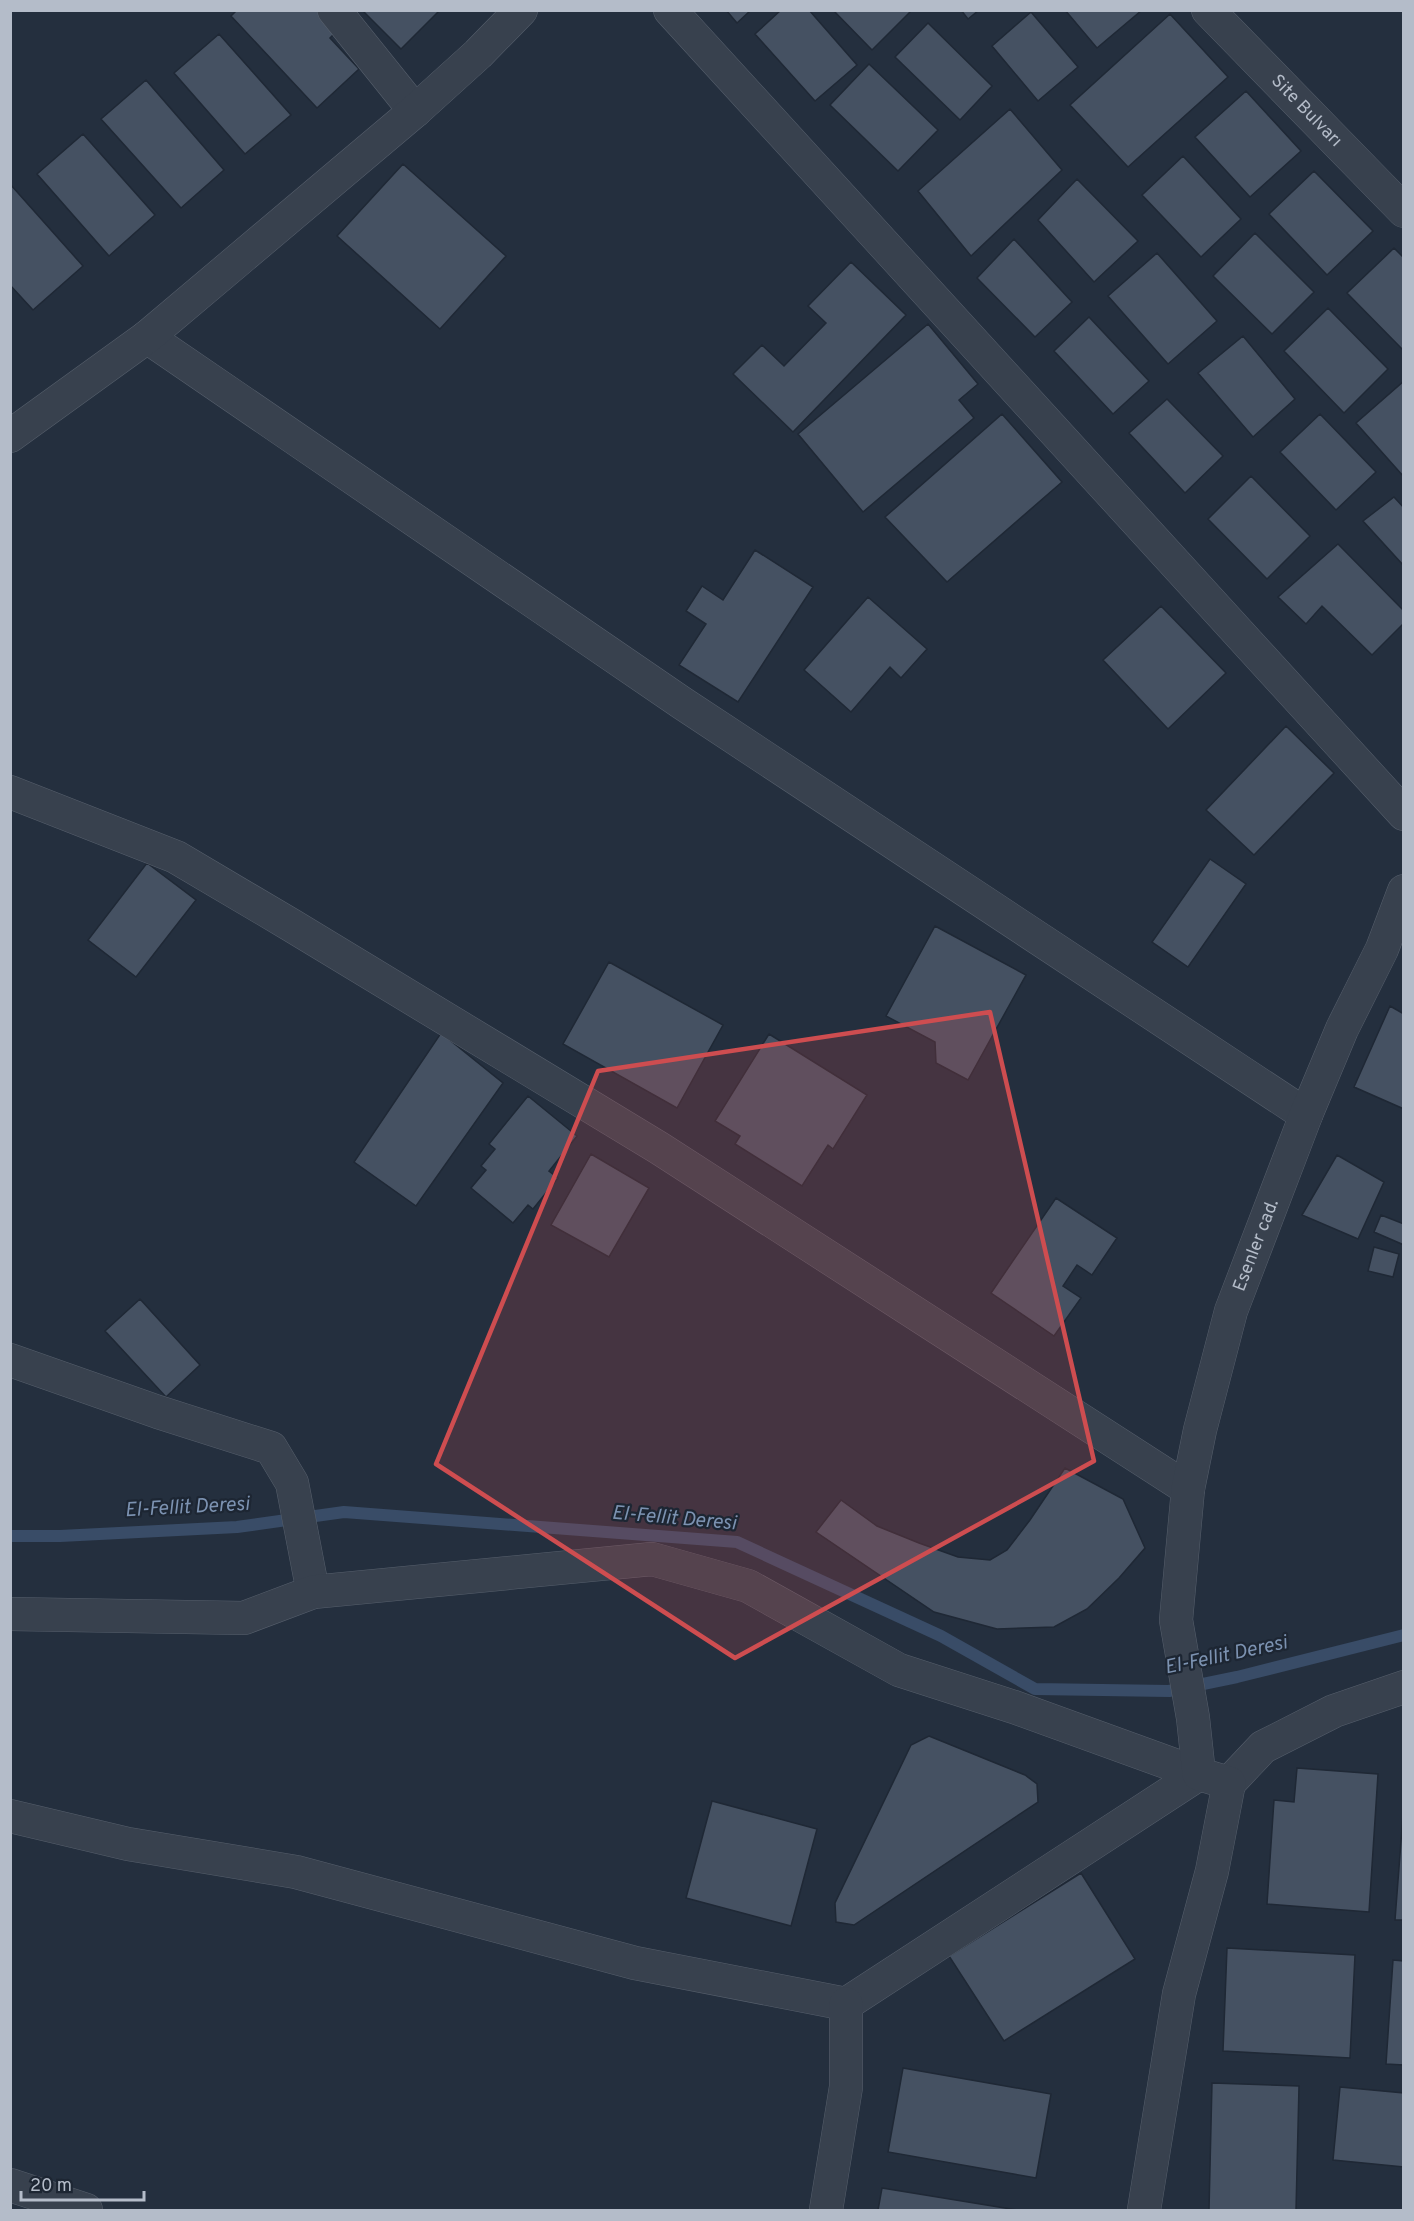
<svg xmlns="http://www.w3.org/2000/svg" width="1414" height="2221" font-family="Overpass,sans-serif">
<rect width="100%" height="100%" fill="#242f3e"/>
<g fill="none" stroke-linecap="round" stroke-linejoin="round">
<path stroke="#394c67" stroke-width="12" d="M10,1536H60L237,1527L344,1512L737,1542L941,1636L1035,1689L1169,1691L1237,1677L1404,1635"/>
</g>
<path fill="#455162" stroke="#1f2835" stroke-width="1.5" d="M237,10H322L339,29L330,38L359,69L317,108L231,16Z
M362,10H440L401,49Z
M726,10H751L737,23Z
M781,10H809L857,65L815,101L755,34Z
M833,10H912L872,50Z
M961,10H979L968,19Z
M1065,10H1142L1097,48Z
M1031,12L1078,67L1038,101L992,46Z
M1170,14L1228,77L1128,167L1070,105Z
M928,23L992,86L960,120L895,57Z
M219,34L291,115L245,154L174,73Z
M869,64L938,130L898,171L830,105Z
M146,80L224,170L181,208L101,119Z
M1246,91L1301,151L1250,197L1195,137Z
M1010,109L1062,170L971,256L918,191Z
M83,134L155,215L109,256L37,174Z
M1183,156L1241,219L1201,257L1142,195Z
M403,164L506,256L440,329L337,236Z
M1314,171L1373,231L1327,275L1269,214Z
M1077,179L1138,241L1094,282L1038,220Z
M10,184L83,266L33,310L10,285Z
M1255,233L1314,292L1272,334L1213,276Z
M1014,239L1072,302L1035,337L977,278Z
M1394,248L1404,258V351L1347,293Z
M1157,253L1217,321L1168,364L1108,296Z
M851,262L906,315L793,432L733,374L762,345L784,366L826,323L808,306Z
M1328,308L1388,369L1344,413L1284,351Z
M1089,317L1149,381L1113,414L1054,351Z
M928,324L978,384L959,400L974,418L863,512L798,434Z
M1243,336L1295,399L1253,437L1198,373Z
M1404,381V477L1356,423Z
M1167,399L1223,456L1185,493L1129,433Z
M1002,414L1062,482L947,582L885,517Z
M1320,414L1376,472L1336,510L1280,452Z
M1251,476L1310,536L1267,579L1208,519Z
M1394,497L1404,508V566L1363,521Z
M1338,544L1404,611V623L1372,655L1322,606L1306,624L1278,597Z
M755,550L813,587L738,702L679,665L706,624L686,611L702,586L723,600Z
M868,597L927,649L901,678L890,667L851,712L804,670Z
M1161,606L1226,673L1168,729L1103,660Z
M1286,726L1334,773L1254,855L1206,810Z
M1210,859L1246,884L1188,967L1152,942Z
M147,863L196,900L136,977L88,940Z
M935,926L1026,975L968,1080L936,1063L935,1042L886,1016Z
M609,962L723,1025L677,1108L563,1044Z
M1390,1006L1404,1014V1109L1354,1087Z
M441,1033L503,1083L416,1206L354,1162Z
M769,1034L867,1095L833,1149L828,1145L802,1186L735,1144L740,1136L715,1121Z
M528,1096L577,1136L549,1171L558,1178L533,1209L528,1205L513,1223L471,1188L486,1170L481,1166L495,1149L489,1144Z
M591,1154L649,1188L609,1257L551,1225Z
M1337,1155L1384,1182L1358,1239L1302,1215Z
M1056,1198L1117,1238L1092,1275L1077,1265L1063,1286L1081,1298L1054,1336L991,1293Z
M1381,1215L1404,1224V1245L1374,1232Z
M1374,1247L1399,1254L1393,1277L1368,1271Z
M140,1299L200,1365L166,1397L105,1331Z
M1065,1468L1123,1499L1145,1548L1119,1578L1087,1609L1054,1627L997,1629L934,1612L816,1532L841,1500L877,1526L919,1543L958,1557L990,1560L1007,1550L1030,1520Z
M929,1736L1025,1775L1037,1784L1038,1802L854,1925L836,1922L835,1903L911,1745Z
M1297,1768L1378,1774L1369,1912L1267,1904L1274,1800L1294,1802Z
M712,1801L817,1829L791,1926L686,1898Z
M1404,1802V1920H1395Z
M1081,1873L1135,1959L1004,2041L949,1956Z
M1227,1948L1355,1955L1350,2058L1223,2051Z
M1393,1960L1404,1961V2065L1386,2064Z
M903,2068L1051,2094L1036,2178L888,2152Z
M1212,2083L1299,2086L1296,2210H1209Z
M1340,2087L1404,2093V2167L1333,2160Z
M882,2188L1017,2210H878Z"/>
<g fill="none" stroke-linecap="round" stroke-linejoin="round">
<defs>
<g id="minor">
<path d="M334,10L415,111"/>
<path d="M670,10L1404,814"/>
<path id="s1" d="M1208,10L1404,211"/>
<path d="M147,337L682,703L1306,1115"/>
<path d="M10,436L147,337L415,111L478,54L521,10"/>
<path d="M10,792L176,857L291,925L659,1148L1188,1489"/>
<path d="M10,1360L158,1412L271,1448L292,1483L313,1592"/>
<path d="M10,1614L244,1618L313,1592L652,1559L748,1586L899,1670L1014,1707L1199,1774L846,2004L635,1963L296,1872L128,1844L10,1816"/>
<path d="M1229,1783L1263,1747L1334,1711L1404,1687"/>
<path d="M10,2185L86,2210"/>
<path d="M826,2210L846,2087V2004"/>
<path id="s2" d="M1144,2210L1179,1994L1212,1871L1229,1783L1199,1774L1193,1718L1176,1620L1188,1489L1200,1430L1231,1311L1306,1115L1342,1029L1382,949L1404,891"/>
</g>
</defs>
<use href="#minor" stroke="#565f6c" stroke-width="34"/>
<use href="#minor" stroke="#38414e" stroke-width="33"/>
</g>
<path fill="#ce4d50" fill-opacity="0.2" stroke="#ce4d50" stroke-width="4.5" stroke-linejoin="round" d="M990,1012L1094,1461L735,1658L436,1464L598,1071Z"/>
<g text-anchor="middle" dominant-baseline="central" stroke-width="4.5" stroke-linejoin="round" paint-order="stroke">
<g font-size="18" fill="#b4bcc9" stroke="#1d2633">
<text stroke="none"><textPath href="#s1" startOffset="141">Site Bulvarı</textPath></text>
<text stroke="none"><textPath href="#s2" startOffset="1008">Esenler cad.</textPath></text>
</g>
<g font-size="20" font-style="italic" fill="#7c92b1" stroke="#1d2633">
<text transform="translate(187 1508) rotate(-3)">El-Fellit Deresi</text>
<text transform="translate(674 1519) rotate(5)">El-Fellit Deresi</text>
<text transform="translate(1226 1656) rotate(-12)">El-Fellit Deresi</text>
</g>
</g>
<rect width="1414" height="2221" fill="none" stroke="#b4bcc9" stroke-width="24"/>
<path d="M21 2191v9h123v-9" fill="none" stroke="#b4bcc9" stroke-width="3"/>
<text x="30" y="2191" font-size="18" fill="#b4bcc9" stroke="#1d2633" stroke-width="4.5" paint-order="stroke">20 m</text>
</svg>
